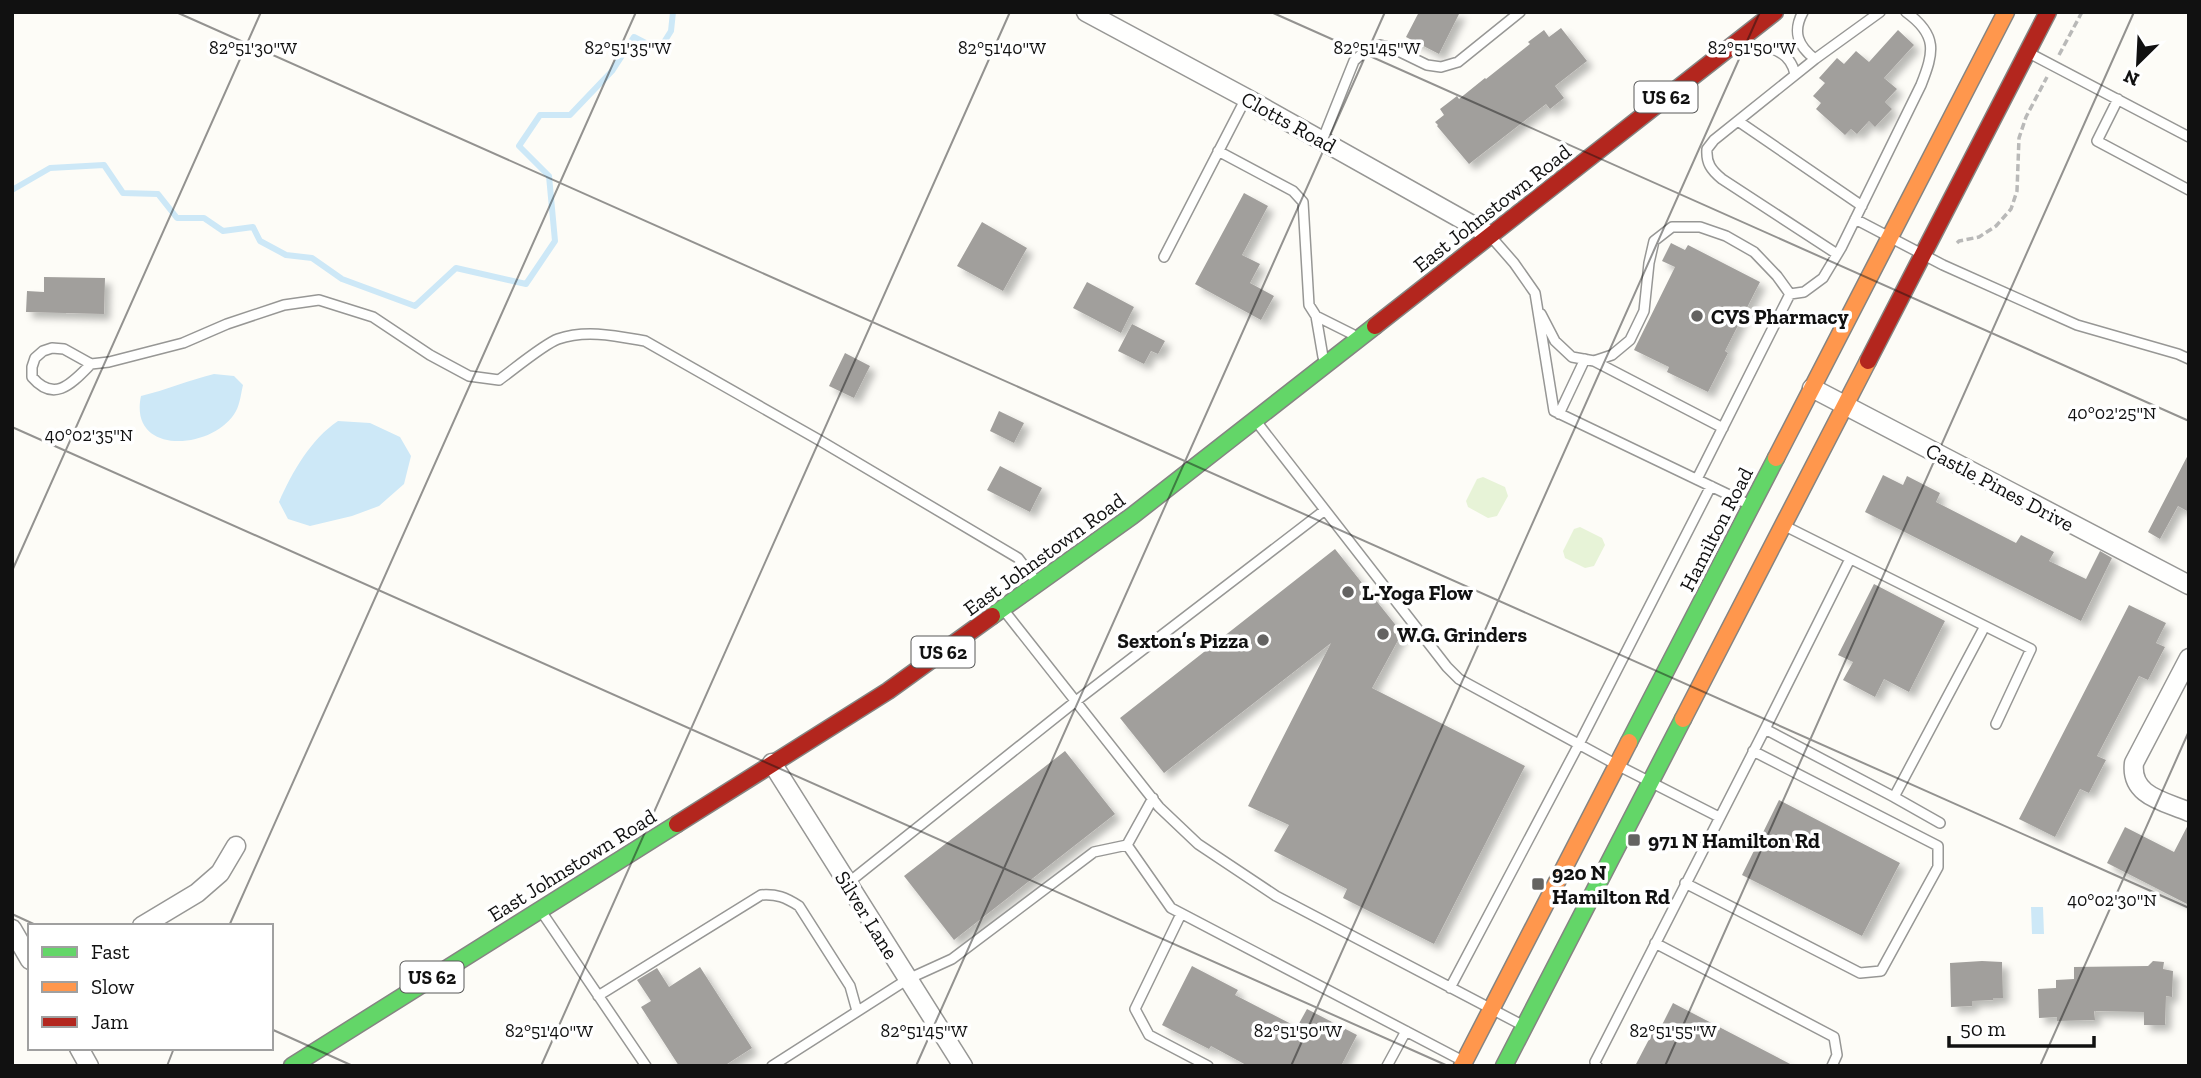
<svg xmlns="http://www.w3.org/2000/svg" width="2201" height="1078" font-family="'Zilla Slab',serif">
<defs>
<filter id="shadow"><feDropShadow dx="6" dy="6" stdDeviation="3.5" flood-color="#0004"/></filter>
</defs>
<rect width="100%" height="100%" fill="#fdfcf7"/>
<path fill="#e7f3d7" d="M1483,477L1505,487L1508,496L1497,516L1488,518L1468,507L1466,501L1477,479Z
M1580,527L1602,538L1605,545L1594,566L1585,568L1565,558L1563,551L1574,529Z"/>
<path fill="#cde8f7" d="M214,374L234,376L243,385C241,393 240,404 236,411C215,450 128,457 141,396C166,390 189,380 214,374Z
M338,421L370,423L400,437L411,456L404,484L379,506L352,516L310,526L288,519L279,502C292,472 311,439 338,421Z
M2031,907H2043L2044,934H2032Z"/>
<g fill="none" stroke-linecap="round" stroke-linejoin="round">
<path stroke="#cde8f7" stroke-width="6" d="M12,190L50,168L104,165L123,193L158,194L177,218H204L223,231L253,227L260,241L286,255L312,258L342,279L415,306L456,268L526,284L555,241L549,176L519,146L540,115H570L612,71L634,37L659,50L671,31L673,12"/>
</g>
<path fill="#a19f9c" filter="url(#shadow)" d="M1419,12H1460L1439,54L1406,37Z
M1561,28L1587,61L1555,86L1564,98L1550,109L1546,104L1469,164L1437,126L1438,125L1435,122L1444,115L1440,109L1457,96L1459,99L1485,78L1486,79L1530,44L1528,42L1544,30L1549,37Z
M1898,30L1914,45L1884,78L1897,89L1885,102L1892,109L1875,127L1869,121L1857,134L1851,129L1845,135L1816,109L1821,103L1813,96L1825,83L1819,78L1837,58L1844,64L1856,51L1869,62Z
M1244,193L1268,206L1242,255L1260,264L1250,283L1274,296L1261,320L1195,284Z
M982,222L1027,248L1003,291L957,266Z
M1671,243L1685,250L1688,245L1760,282L1725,351L1728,353L1708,392L1667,372L1669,367L1634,350L1675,267L1662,261Z
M44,277L105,278L104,314L26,312L27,291L44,292Z
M1087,282L1134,307L1121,333L1073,308Z
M1132,324L1165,341L1158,354L1151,351L1144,364L1118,351Z
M845,353L870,366L854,398L829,386Z
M999,411L1024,423L1014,443L990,431Z
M2189,453V512L2178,506L2160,539L2148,532Z
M1000,466L1042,488L1030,512L987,490Z
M1883,475L1903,485L1907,476L1940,493L1936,502L2016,543L2021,535L2054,552L2049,561L2086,579L2100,551L2112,558L2081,621L1865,512Z
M1335,549L1402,633L1372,688L1525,766L1434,944L1343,898L1347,889L1274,851L1289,825L1248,806L1331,643L1164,773L1120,718Z
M1874,584L1945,621L1909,692L1884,679L1875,697L1843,680L1853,662L1838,655Z
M2129,605L2166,623L2156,643L2165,647L2148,680L2139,676L2097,756L2106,760L2089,793L2080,789L2055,837L2019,819Z
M1065,751L1115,814L954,940L904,876Z
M1779,800L1900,863L1862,936L1742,875Z
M2189,823V905L2107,863L2125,827L2174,852Z
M1982,961L2002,962L2003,998H1993V1000L1972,1001V1006L1951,1007L1950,963Z
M2153,961L2164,962L2163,969L2173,971L2172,997L2166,996L2165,1025H2144V1012L2094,1011L2095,1020L2057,1021V1017L2039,1018L2038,989L2056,988V980L2074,979V967L2148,966Z
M1192,966L1238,990L1235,995L1297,1027L1307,1009L1357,1035L1341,1066H1248L1211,1046L1209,1049L1162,1025Z
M700,967L752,1048L724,1066H679L641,1007L651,1001L637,980L657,968L669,987Z
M1673,1003L1794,1066H1635L1657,1024L1661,1027Z"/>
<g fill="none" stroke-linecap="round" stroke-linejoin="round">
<defs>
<path id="lane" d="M1803,12C1792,32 1798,46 1815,59
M1747,47C1769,45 1790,51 1795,74
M2029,53L2189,137
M2118,99L2097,141L2189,190
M1738,121L1862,206
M1322,141L1354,61L1367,49L1380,45L1392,48L1427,65L1441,67L1458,62L1520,12
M1218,151L1293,191L1303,202L1309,305L1316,316L1323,357
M1855,219L1943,265L2077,325L2178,354L2189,359
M1493,239L1514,263L1535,293L1554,411L1748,504
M1837,254L1722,179C1711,170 1706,163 1707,149L1714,140L1815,59L1880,12
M1164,257L1246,98
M1541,314L1555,341L1572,357L1594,361L1612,355L1630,340L1644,311L1649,263L1654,241L1672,227H1700L1726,236L1754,252L1777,276L1790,294
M1316,316L1352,334
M1594,361L1723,428
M91,364C73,382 55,404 32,377V367L35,358L43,351L52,348L64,349L91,364L109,362L183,343L227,324L284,305L319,300L373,317L430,355L469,376L499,380C513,370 544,344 558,339C586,329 617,336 645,341L819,440L1018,558L1035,580
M1559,414L1585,359
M1259,425L1447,667L1459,679L1617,765L1719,817
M1697,479L1790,294L1804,292L1823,278L1841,248L1921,85C1934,52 1938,35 1906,12
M1787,527L2031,649L1996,724
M1850,559L1765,729L1894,797L1985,626
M1006,613L1159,807L1198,844L1276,896L1522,1025
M1894,797L1940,823
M1127,845L1171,908L1461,1060
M848,883L1076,701L1325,510
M1685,883L1860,973L1881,971L1938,867V846L1753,751
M543,914L646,1066
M1181,914L1135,1009L1149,1035L1208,1066
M1655,943L1834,1037L1837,1055L1832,1066
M1450,988L1579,744L1711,486
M598,996L761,895C777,894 785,897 799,906L850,986L857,1011
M772,1066L908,979L952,959L1094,852L1127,845L1153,798
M1387,1066L1406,1031
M1597,1066L1595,1062L1765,729"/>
<path id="street" d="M1086,12L1246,98L1490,235
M1812,388L2189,585
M2189,658L2134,763C2130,796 2164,801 2189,812
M772,763L963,1066
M142,926L197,893L220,873L236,846
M12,929L30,960
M79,1048L89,1066"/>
<path id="fast" d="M992,616L1132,516L1375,326
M1629,742L1776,458
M292,1066L677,824
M1504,1066L1683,719"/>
<path id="slow" d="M1776,458L2006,12
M1683,719L1868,361
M1462,1066L1629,742"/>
<path id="jam" d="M1375,326L1775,12
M1868,361L2048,12
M677,824L888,691L992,616"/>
</defs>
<use href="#lane" stroke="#979795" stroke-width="12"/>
<use href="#street" stroke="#979795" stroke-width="21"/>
<use href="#fast" stroke="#858482" stroke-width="19"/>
<use href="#slow" stroke="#858482" stroke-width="19"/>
<use href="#jam" stroke="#858482" stroke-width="19"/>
<path stroke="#b9b9b8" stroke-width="3.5" stroke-dasharray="7 3.5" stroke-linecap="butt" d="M2059,55L2082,12
M1957,243L1959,241L1979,237L1996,226L2011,209L2017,191L2019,138L2026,117L2047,77"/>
<use href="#lane" stroke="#fffffe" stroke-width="9"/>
<use href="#street" stroke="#fffffe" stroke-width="18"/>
<use href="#fast" stroke="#63d668" stroke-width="16"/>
<use href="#slow" stroke="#ff974d" stroke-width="16"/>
<use href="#jam" stroke="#b3261e" stroke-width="16"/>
</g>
<path fill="none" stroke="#111" stroke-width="2" stroke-opacity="0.45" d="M176,12L2189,908M1271,12L2189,421M12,427L1448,1066M12,571L261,12M12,914L38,926M229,926L636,12M271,1029L353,1066M167,1066L174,1048M541,1066L1010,12M916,1066L1385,12M1291,1066L1760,12M1665,1066L2134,12M2040,1066L2189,731"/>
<g fill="#646362" stroke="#fff" stroke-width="2.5">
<circle cx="1697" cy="316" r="7"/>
<circle cx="1348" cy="592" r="7"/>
<circle cx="1383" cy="634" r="7"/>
<circle cx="1263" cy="640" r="7"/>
<rect x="1627" y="833" width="14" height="14" rx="3.5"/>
<rect x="1531" y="877" width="14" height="14" rx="3.5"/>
</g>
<g text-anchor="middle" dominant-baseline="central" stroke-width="7" stroke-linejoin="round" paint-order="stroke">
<g fill="#fff" stroke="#585858" stroke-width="2">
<rect x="1634.5" y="81.5" width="63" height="31" rx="5"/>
<rect x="911.5" y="636.5" width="63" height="31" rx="5"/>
<rect x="400.5" y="961.5" width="63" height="31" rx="5"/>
</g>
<g font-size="19" font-weight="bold" fill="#111">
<text x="1666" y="97">US 62</text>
<text x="943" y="652">US 62</text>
<text x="432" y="977">US 62</text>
</g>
<g font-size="21" fill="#111" stroke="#fff">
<text transform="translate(1289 122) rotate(29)">Clotts Road</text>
<text transform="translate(1492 208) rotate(-38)">East Johnstown Road</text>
<text transform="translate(2000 487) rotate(28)">Castle Pines Drive</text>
<text transform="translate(1716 529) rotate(-63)">Hamilton Road</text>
<text transform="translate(1044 554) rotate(-36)">East Johnstown Road</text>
<text transform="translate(572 865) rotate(-32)">East Johnstown Road</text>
<text transform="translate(867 915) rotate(58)">Silver Lane</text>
</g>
<g font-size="21" font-weight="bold" fill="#111" stroke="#fff" text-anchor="start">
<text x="1711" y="316">CVS Pharmacy</text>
<text x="1362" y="592">L-Yoga Flow</text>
<text x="1397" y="634">W.G. Grinders</text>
<text x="1249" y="640" text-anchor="end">Sexton’s Pizza</text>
<text x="1648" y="840">971 N Hamilton Rd</text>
<text x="1552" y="872">920 N<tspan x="1552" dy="24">Hamilton Rd</tspan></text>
</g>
</g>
<g font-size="18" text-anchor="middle" fill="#111" stroke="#fff" stroke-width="7" stroke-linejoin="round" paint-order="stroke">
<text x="253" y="54">82°51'30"W</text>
<text x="628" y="54">82°51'35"W</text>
<text x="1377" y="54">82°51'45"W</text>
<text x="1752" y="54">82°51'50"W</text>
<text x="1002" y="54">82°51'40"W</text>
<text x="2112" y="419">40°02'25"N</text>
<text x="89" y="441">40°02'35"N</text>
<text x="2112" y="906">40°02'30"N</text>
<text x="549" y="1037">82°51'40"W</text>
<text x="924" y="1037">82°51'45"W</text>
<text x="1298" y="1037">82°51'50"W</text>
<text x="1673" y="1037">82°51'55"W</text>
</g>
<rect width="2201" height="1078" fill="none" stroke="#111111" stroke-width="28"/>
<rect x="28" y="924" width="245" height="126" fill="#ffffff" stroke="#a0a0a0" stroke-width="2"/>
<rect x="42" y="947" width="35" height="10" fill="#63d668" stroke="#a0a0a0" stroke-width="2"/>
<text x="91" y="959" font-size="21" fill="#111111">Fast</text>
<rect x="42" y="982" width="35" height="10" fill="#ff974d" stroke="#a0a0a0" stroke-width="2"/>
<text x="91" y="994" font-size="21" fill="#111111">Slow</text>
<rect x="42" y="1017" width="35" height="10" fill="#b3261e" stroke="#a0a0a0" stroke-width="2"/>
<text x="91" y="1029" font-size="21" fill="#111111">Jam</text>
<g transform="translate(2138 63) rotate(204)" stroke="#ffffff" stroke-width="5" paint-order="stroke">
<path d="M0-5L12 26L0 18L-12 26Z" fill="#111111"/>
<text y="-10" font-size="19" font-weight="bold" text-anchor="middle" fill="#111111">N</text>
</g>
<path d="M1949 1036v10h145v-10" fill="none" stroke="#111111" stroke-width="3.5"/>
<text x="1960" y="1036" font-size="21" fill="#111111" stroke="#ffffff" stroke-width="5" paint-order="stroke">50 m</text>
</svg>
